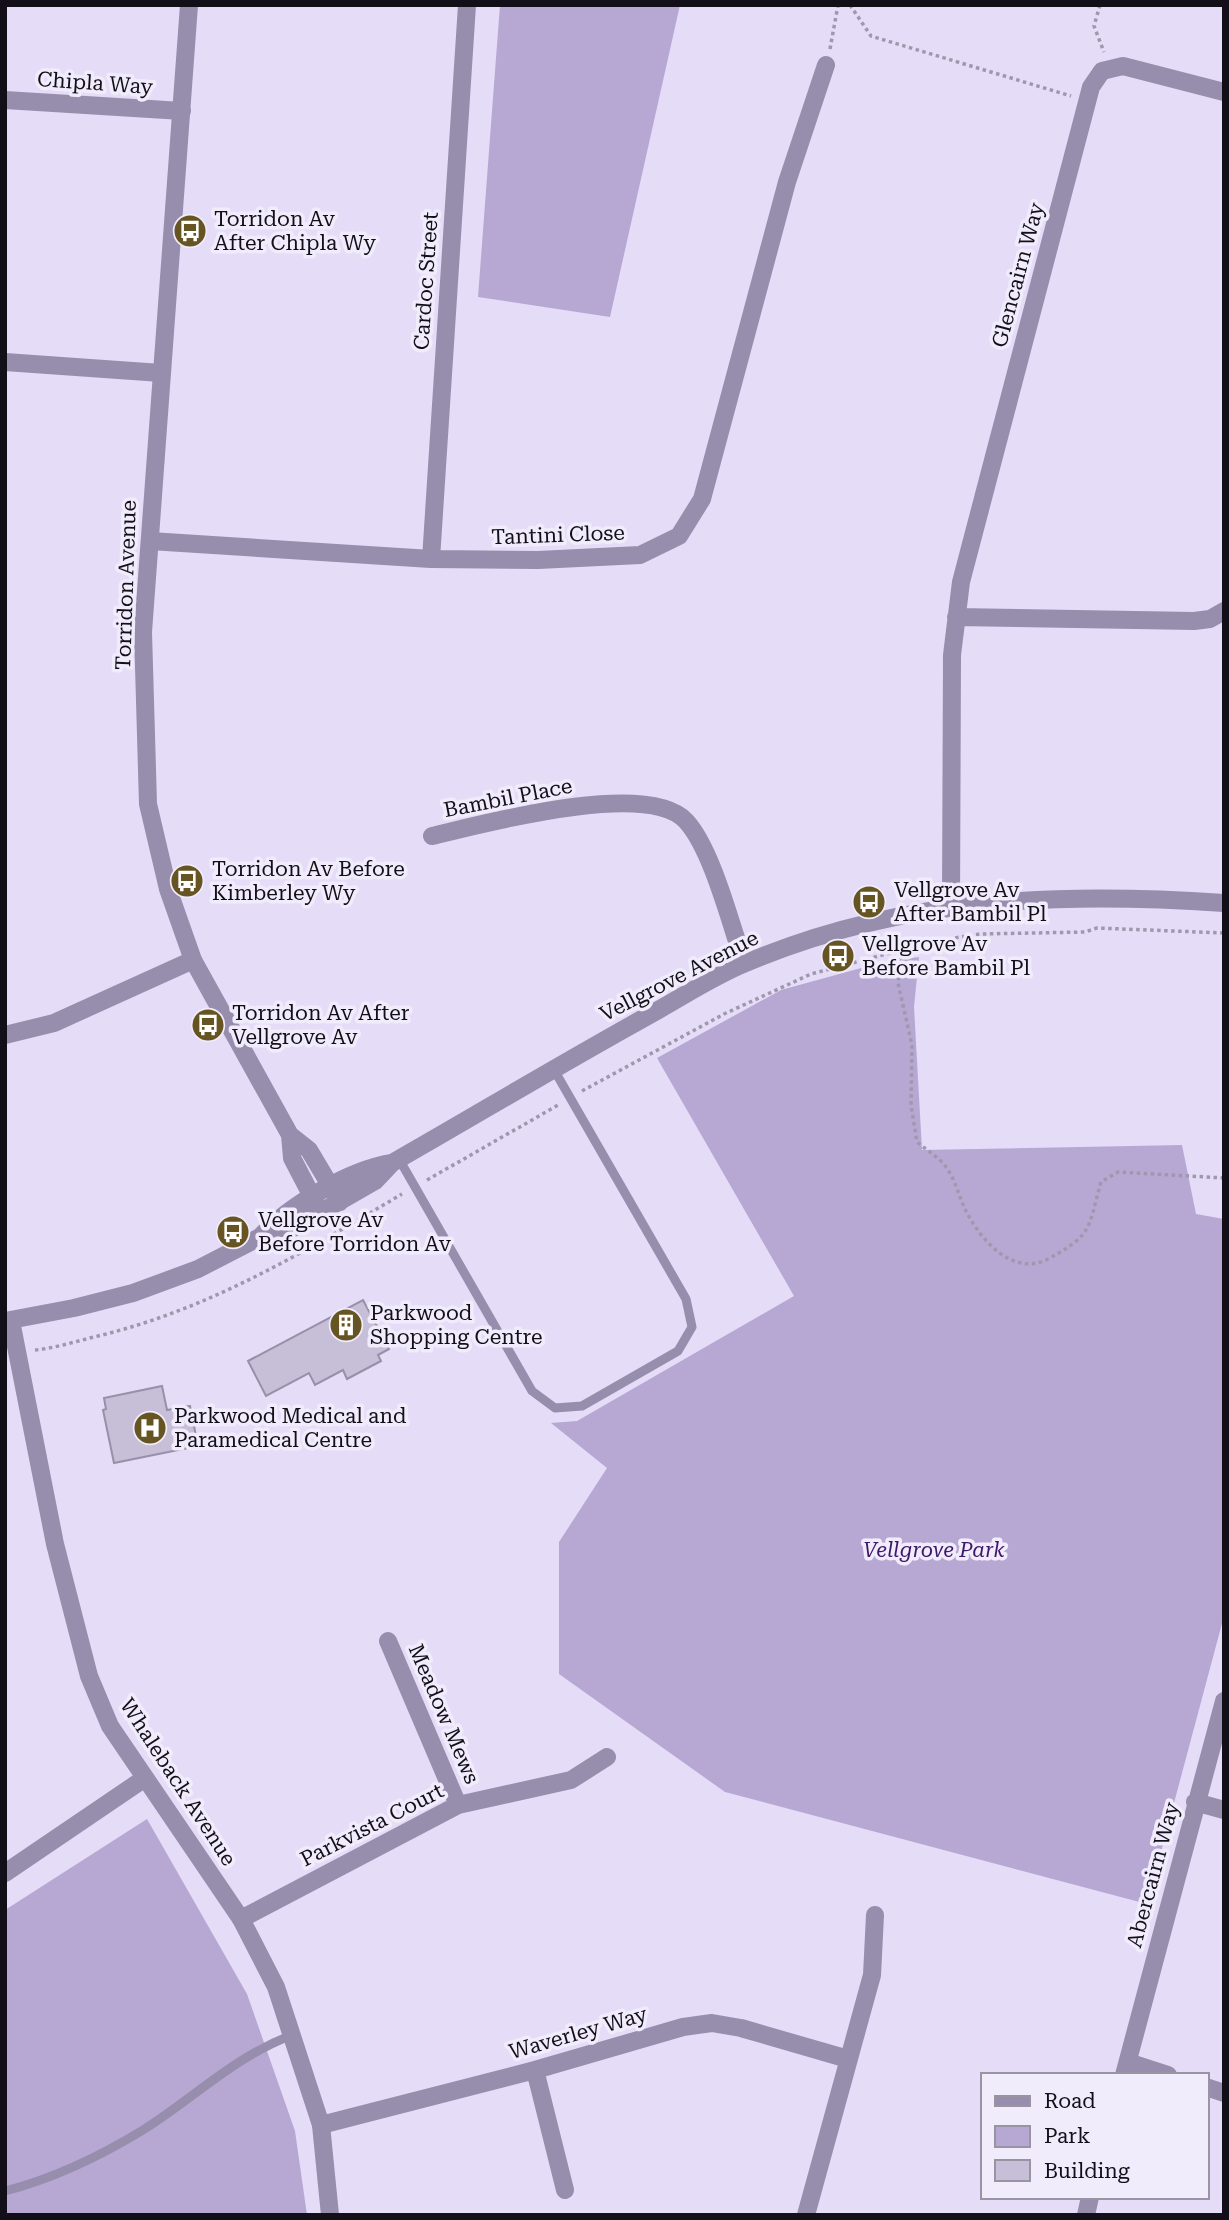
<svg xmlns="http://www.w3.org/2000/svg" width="1229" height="2220" font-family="'Roboto Serif',serif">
<rect width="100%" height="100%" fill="#e5dcf7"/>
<path fill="#b7a8d3" d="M500,5H680L610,317L478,297Z
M919,957L914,1007L922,1150L1182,1145L1196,1214L1224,1219V1616L1147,1904L725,1792L559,1674V1542L607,1468L551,1423L577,1421L794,1296L657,1058L781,990L883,962Z
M147,1819L247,1994L295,2131L307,2215H5V1910Z"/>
<path fill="#c7bed8" stroke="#9890a9" stroke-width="2" d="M363,1300L389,1349L378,1355L381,1361L347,1379L343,1370L315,1385L309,1373L266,1396L248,1361Z
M162,1386L167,1410L190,1406L198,1446L114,1463L103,1410L106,1409L104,1398Z"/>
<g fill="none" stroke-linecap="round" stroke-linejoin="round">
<path stroke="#9f98ad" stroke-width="3.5" stroke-dasharray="3.5 3.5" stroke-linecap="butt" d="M850,5L871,36L1071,96
M1100,5L1094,26L1104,52
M830,49L838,5
M902,949L898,983L912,1045L911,1105L917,1142C926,1150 939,1157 946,1167C956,1181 959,1197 966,1211C982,1242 1014,1278 1050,1258C1094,1234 1088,1227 1101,1182L1118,1172L1224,1178
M247,1018L260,1010
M582,1091L724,1014L811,974L935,941L980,934L1085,932L1097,928L1224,933
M427,1180L560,1104
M35,1350C56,1348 77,1341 98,1336C210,1309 304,1252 402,1194"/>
<path stroke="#978dac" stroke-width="9" d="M399,1159L532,1391L555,1408L582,1406L678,1351L692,1327L686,1299L553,1068
M5,2191C52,2179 102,2155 143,2130C194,2098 234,2057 292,2035"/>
<path stroke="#978dac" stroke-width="18" d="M5,100L182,111
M5,362L161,373
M150,541L431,559L538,560L640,555L679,536L702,499L787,182L826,65
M431,559L467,5
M956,617L1194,621L1210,619L1224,611
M432,836C483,824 647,779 686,821C712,849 731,925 744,963
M951,905L952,655L961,582L1091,87L1102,71L1123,66L1224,92
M5,1035L54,1023L193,960
M388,1641L458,1805
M1195,1802L1224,1810
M5,1873L145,1778
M241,1919L458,1805L571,1780L607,1757
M1128,2062L1168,2075
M535,2070L565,2190
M1124,2075L1224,1701
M1206,2087L1224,2093
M321,2125L535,2070L683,2027L712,2023L741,2028L848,2059
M806,2215L872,1975L875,1915
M1086,2215L1090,2197"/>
<path stroke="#978dac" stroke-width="18" d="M189,5L143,632L148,804L168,889L193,960L290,1135L309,1150L340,1202
M290,1135L292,1158L317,1206
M260,1237C290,1205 349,1170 392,1163
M5,1321L74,1308L133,1293L198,1269L260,1237L288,1231L375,1181L392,1163C476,1115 559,1065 644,1018C678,1000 711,977 746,963C901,897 1059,892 1224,903
M11,1321L55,1544L89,1676L110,1726L241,1919L276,1987L321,2125L330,2215"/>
</g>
<defs>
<symbol id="bus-disc" viewBox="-11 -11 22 22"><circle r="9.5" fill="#652" stroke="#f1ecfc"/><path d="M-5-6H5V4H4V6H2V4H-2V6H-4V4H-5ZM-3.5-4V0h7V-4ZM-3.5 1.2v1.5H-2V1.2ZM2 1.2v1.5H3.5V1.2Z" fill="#fff"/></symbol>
<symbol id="building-disc" viewBox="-11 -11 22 22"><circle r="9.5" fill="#652" stroke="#f1ecfc"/><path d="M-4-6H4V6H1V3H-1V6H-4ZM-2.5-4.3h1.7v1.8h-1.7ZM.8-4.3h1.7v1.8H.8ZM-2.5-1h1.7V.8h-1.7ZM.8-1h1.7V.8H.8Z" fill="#fff"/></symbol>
<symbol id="hospital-disc" viewBox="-11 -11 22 22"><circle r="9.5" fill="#652" stroke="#f1ecfc"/><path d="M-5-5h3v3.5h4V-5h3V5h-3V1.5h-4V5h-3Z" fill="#fff"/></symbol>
</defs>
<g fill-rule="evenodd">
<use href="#bus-disc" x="171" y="212" width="38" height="38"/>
<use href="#bus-disc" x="168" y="862" width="38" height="38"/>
<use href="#bus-disc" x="850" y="883" width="38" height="38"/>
<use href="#bus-disc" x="819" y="937" width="38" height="38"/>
<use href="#bus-disc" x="189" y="1006" width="38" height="38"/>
<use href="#bus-disc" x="214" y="1213" width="38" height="38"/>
<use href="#building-disc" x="327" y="1306" width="38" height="38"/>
<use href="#hospital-disc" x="131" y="1409" width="38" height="38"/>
</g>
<g text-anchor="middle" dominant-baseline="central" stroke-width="7" stroke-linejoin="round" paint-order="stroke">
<g font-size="21" fill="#120f18" stroke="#f1ecfc">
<text transform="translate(95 83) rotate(4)">Chipla Way</text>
<text transform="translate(1018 275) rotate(-75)">Glencairn Way</text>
<text transform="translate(426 281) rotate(-86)">Cardoc Street</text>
<text transform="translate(558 535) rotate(-2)">Tantini Close</text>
<text transform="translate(126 585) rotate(-88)">Torridon Avenue</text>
<text transform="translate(508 798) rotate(-11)">Bambil Place</text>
<text transform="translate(679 976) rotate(-27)">Vellgrove Avenue</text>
<text transform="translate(444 1714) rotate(67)">Meadow Mews</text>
<text transform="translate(178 1782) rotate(57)">Whaleback Avenue</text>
<text transform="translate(372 1825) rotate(-27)">Parkvista Court</text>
<text transform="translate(1153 1875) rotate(-75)">Abercairn Way</text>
<text transform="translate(578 2033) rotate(-16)">Waverley Way</text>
</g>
<g font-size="21" fill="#120f18" stroke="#f1ecfc" text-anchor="start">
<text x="214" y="219">Torridon Av<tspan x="214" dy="24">After Chipla Wy</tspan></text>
<text x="212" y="869">Torridon Av Before<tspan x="212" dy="24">Kimberley Wy</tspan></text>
<text x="894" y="890">Vellgrove Av<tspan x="894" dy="24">After Bambil Pl</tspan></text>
<text x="862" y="944">Vellgrove Av<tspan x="862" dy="24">Before Bambil Pl</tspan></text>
<text x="232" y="1013">Torridon Av After<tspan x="232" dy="24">Vellgrove Av</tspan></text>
<text x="258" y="1220">Vellgrove Av<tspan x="258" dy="24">Before Torridon Av</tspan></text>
<text x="370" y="1313">Parkwood<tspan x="370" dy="24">Shopping Centre</tspan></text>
<text x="174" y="1416">Parkwood Medical and<tspan x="174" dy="24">Paramedical Centre</tspan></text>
</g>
<g font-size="21" font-style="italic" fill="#3e1768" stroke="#f1ecfc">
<text x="934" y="1550">Vellgrove Park</text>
</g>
</g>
<rect width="1229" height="2220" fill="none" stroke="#120f18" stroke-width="14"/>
<rect x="981" y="2073" width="228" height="126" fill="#f1ecfc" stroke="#9894a1" stroke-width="2"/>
<rect x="995" y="2096" width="35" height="10" fill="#978dac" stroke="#9894a1" stroke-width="2"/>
<text x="1044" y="2108" font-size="21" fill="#120f18">Road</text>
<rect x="995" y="2126" width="35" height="21" fill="#b7a8d3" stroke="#9894a1" stroke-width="2"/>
<text x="1044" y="2143" font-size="21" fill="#120f18">Park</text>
<rect x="995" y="2160" width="35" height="21" fill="#c7bed8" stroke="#9894a1" stroke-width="2"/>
<text x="1044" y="2178" font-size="21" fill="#120f18">Building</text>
</svg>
